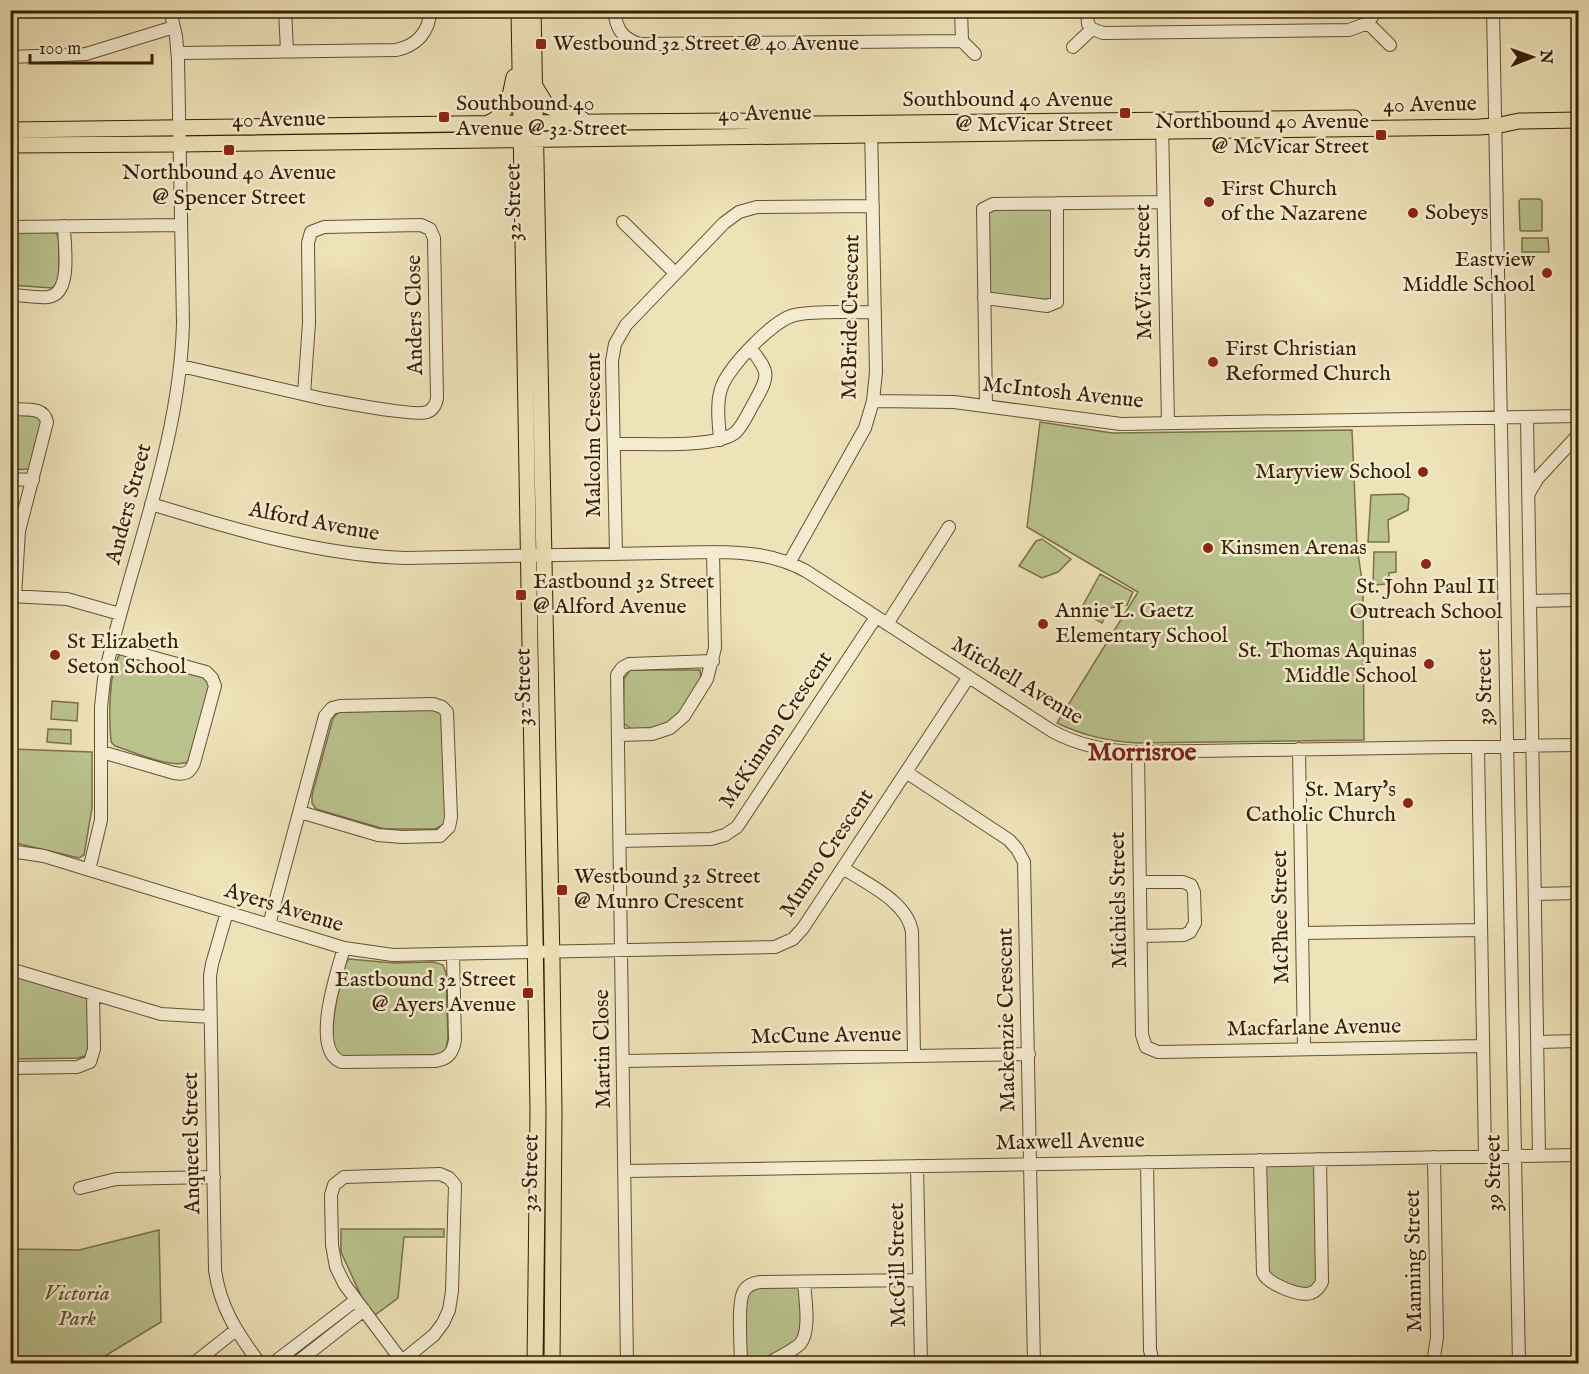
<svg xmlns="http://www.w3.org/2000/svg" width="1589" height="1374" font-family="'IM FELL English',serif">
<rect width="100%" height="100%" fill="#eee2b8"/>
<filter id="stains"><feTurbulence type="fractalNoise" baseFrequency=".00333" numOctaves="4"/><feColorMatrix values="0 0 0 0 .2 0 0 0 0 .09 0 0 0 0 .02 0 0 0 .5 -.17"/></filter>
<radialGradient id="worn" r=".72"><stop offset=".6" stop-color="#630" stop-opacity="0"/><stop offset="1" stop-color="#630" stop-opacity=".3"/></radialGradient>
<path fill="#bac38e" stroke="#7a7148" stroke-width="1.5" d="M1521,199H1540L1542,201V230L1541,231H1521L1520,230L1519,201Z
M1057,203V302L984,298L983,209Z
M51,230L57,234L59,240V284L52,288L11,285L10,231Z
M1522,238H1548L1549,252H1522Z
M10,414L40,417L43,424L30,469L11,470Z
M1040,422L1112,433L1352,430L1357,547L1363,587L1364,740L1137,743C1108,741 1084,736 1057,723L1138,592L1027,527Z
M1403,494L1409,498L1408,510L1388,520L1389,542H1368L1371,495Z
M1042,539L1071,559L1058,572L1042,578L1019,566L1036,541Z
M1374,552H1396V572L1389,573V584L1373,585Z
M1100,574L1133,592L1127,605L1110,608L1102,623L1080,611Z
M120,654L208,679L210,687L188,762C170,769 134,752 115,746L111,742C109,720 108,672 120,654Z
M630,670H700L701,680L683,710L664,726L633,730L623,723L624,679Z
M52,701L78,703L77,721L51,719Z
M434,710L441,713L443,719L446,817L443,825L435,829H384L316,809L312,803V795L333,718L339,712Z
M48,729L71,730V744L47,742Z
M11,749L92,752V808L84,855L79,858L11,842Z
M349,959L394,963L434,962L443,965L446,973L448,1039L445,1053L435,1055L349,1056H340L334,1050C329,1028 334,977 349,959Z
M10,973L84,995L88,999L90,1048L85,1056L78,1058L11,1059Z
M1320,1159L1322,1277L1311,1293L1267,1280L1260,1160Z
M341,1229H444V1237H404L398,1298L375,1315L362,1298L341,1252Z
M159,1230L161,1322L100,1359L99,1363H11V1249L79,1250Z
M804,1282L806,1332L767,1363L741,1364L744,1290Z"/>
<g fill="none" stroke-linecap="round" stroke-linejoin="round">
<defs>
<path id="minor" d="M285,10L287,51
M614,10C616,28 622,39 640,44L962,41L975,54
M961,10L962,41
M1087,10L1088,24L1092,29
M1493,10L1519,1364
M1368,23L1390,45
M1092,29L1103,33L1349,30L1368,23L1376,10
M1073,47L1092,29
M178,53L396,50C416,46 430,32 430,10
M10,57L86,54L174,27
M1162,124L1168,423
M623,222L675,273
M10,227L181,225
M10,295C23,295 36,298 48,297C73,294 64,244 64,226
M984,298L1047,306L1057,302V203
M181,366L324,399C340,402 415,417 427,412C433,410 436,404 437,398L434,238L430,229L421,225L324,227L311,232L308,243L309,323L304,394
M873,401L954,402L1121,424L1578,416
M986,406L983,209L993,204L1163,202
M10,409C24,410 44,406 47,422L19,531L15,596
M1527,417L1539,1156
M720,440C719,424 716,405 721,389C727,368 774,319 795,315C819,310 850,313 875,312
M614,444C640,443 717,449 736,432C744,424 749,411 755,401C770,375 769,372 751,349
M10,479L33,480
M1529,493L1538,478L1578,435
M151,504C233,529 318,555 405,558L713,552C746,552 777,555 806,571L1052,731C1079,746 1107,751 1138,752L1578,745
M616,554L612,361L615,344L626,325L724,223L739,212L757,207L873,206
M789,563L865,428L873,401L876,372L871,126
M10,596L67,599L120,614
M1530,601L1578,600
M887,624L949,527
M618,735L652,734L670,728L684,716L707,679L715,648L713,552
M1478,747L1485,1156
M1299,749L1304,1049
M102,752L174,773C185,775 190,773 194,763L215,686L212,678L206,672L112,646
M1138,752L1142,1035L1146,1047L1158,1052L1483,1046
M906,772L1009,840L1017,849L1024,862L1034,1364
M620,841L711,839L725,835L737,827L876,617
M10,851L44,856L344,948L393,955L775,947L793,939L803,928L968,678
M843,868C867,884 908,902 912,932L914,1056
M89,870L101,820V707L104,679C130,560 180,445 183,323L178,60L176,36L170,10
M1140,882H1183L1191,885L1194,892L1195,923L1190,932L1184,935L1141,936
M1535,894L1578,893
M227,912L212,964L210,976L215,1270C220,1308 238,1334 260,1364
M269,925L325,716L332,708L340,706L433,704L442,707L447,712L451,817L449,827L440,836L402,837L378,835L300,812
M1302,933L1481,930
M344,948C337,972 310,1051 342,1062L435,1061C448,1059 453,1053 455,1040L453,954
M10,969L161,1014L211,1017
M1538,1042L1578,1041
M624,1061L1029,1054
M10,1068L77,1067L90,1062L94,1049L93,995
M1260,1160L1263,1273C1268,1284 1300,1297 1311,1293C1317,1291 1319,1287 1322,1282L1320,1159
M1147,1162L1150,1350L1152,1358L1158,1364
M917,1166L921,1364
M626,1171L1578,1155
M80,1188L116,1179L214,1177
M402,1361L434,1335L443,1323L449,1310L452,1291L455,1185L449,1178L440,1174L344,1177L334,1185L331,1195L332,1245L336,1267L345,1285L404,1364
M193,1364L236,1330
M272,1364L356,1300
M295,1364L364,1310
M627,1364L617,675L622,668L629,664L713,661
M741,1364C741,1349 737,1301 744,1291C747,1285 753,1283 760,1282L919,1280
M767,1364C777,1358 791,1352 800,1344C811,1332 805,1298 804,1282
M1433,1364L1437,1337L1434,1157"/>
<path id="major" d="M519,10L538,1110L535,1364
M533,10L552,961L554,1113L552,1364
M535,86L547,106L582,119
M488,123C508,116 510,96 514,77
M10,130L602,122L738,121L812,124L1354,118
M10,145L179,144L1479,127L1495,126L1519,121L1578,120"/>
</defs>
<use href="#minor" stroke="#665030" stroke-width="14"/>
<use href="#major" stroke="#391f03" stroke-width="17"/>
<use href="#minor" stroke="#f4ecd1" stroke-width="12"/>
<use href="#major" stroke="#eee2b8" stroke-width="15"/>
</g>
<g fill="#8f2418" stroke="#f4ecd1" stroke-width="2">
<rect x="535" y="38" width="12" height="12" rx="3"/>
<rect x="1119" y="107" width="12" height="12" rx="3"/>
<rect x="438" y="111" width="12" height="12" rx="3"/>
<rect x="1375" y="129" width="12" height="12" rx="3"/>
<rect x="223" y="144" width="12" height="12" rx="3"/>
<circle cx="1209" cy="202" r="6"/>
<circle cx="1413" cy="213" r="6"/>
<circle cx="1547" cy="273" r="6"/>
<circle cx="1213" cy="362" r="6"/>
<circle cx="1423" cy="472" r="6"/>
<circle cx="1208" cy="548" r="6"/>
<circle cx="1426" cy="564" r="6"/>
<rect x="515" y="589" width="12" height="12" rx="3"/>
<circle cx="1043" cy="624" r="6"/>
<circle cx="55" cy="655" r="6"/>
<circle cx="1429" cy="664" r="6"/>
<circle cx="1408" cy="803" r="6"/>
<rect x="556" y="884" width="12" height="12" rx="3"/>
<rect x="522" y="987" width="12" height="12" rx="3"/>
</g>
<g text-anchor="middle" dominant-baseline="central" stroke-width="5" stroke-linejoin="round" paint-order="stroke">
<g font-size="22" fill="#391f03" stroke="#f4ecd1" text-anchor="start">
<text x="553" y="44">Westbound 32 Street @ 40 Avenue</text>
<text x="1113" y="100" text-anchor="end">Southbound 40 Avenue<tspan x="1113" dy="25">@ McVicar Street</tspan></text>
<text x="456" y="104">Southbound 40<tspan x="456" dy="25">Avenue @ 32 Street</tspan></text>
<text x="1369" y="122" text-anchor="end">Northbound 40 Avenue<tspan x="1369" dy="25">@ McVicar Street</tspan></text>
<text x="229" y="173" text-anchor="middle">Northbound 40 Avenue<tspan x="229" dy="25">@ Spencer Street</tspan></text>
<text x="1221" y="189">First Church<tspan x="1221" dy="25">of the Nazarene</tspan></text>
<text x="1425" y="213">Sobeys</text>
<text x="1535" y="260" text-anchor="end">Eastview<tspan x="1535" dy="25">Middle School</tspan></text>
<text x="1225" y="349">First Christian<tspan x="1225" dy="25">Reformed Church</tspan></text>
<text x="1411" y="472" text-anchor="end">Maryview School</text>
<text x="1220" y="548">Kinsmen Arenas</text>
<text x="533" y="582">Eastbound 32 Street<tspan x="533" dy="25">@ Alford Avenue</tspan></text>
<text x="1426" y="587" text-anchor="middle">St. John Paul II<tspan x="1426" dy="25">Outreach School</tspan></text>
<text x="1055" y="611">Annie L. Gaetz<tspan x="1055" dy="25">Elementary School</tspan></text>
<text x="67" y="642">St Elizabeth<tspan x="67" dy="25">Seton School</tspan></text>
<text x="1417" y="651" text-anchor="end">St. Thomas Aquinas<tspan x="1417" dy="25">Middle School</tspan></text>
<text x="1396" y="790" text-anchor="end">St. Mary's<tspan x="1396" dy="25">Catholic Church</tspan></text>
<text x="574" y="877">Westbound 32 Street<tspan x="574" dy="25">@ Munro Crescent</tspan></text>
<text x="516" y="980" text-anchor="end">Eastbound 32 Street<tspan x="516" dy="25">@ Ayers Avenue</tspan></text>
</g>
<g font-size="22" fill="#391f03" stroke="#f4ecd1">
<text transform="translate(1430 105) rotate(-1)">40 Avenue</text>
<text transform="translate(765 114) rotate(-1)">40 Avenue</text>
<text transform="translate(279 120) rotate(-1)">40 Avenue</text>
<text transform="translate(514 202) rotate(-91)">32 Street</text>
<text transform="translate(1144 272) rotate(-91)">McVicar Street</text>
<text transform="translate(415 315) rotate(-91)">Anders Close</text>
<text transform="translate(851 317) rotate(-89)">McBride Crescent</text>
<text transform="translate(1063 393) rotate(6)">McIntosh Avenue</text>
<text transform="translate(594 435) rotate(-90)">Malcolm Crescent</text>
<text transform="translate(129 504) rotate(-75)">Anders Street</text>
<text transform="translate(314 522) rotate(11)">Alford Avenue</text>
<text transform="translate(1017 681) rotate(31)">Mitchell Avenue</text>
<text transform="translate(524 687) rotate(-91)">32 Street</text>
<text transform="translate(1485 687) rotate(-91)">39 Street</text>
<text transform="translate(776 730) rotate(-56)">McKinnon Crescent</text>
<text transform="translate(827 853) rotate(-56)">Munro Crescent</text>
<text transform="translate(1119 900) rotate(-91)">Michiels Street</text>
<text transform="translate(284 908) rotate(17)">Ayers Avenue</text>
<text transform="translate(1281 917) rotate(-91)">McPhee Street</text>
<text transform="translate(1007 1020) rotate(-91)">Mackenzie Crescent</text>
<text transform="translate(1314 1028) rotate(-1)">Macfarlane Avenue</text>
<text transform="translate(826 1036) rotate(-1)">McCune Avenue</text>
<text transform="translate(603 1049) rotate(-91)">Martin Close</text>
<text transform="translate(1070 1142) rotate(-1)">Maxwell Avenue</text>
<text transform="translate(192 1143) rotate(-91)">Anquetel Street</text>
<text transform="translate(531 1173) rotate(-89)">32 Street</text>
<text transform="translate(1494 1173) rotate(-91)">39 Street</text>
<text transform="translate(1414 1261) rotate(-91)">Manning Street</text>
<text transform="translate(898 1265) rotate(-91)">McGill Street</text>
</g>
<g font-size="22" font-style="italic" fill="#60502d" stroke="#f4ecd1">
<text x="77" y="1294">Victoria<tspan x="77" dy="25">Park</tspan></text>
</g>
<g font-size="26" font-weight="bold" fill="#7a1f14" stroke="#f4ecd1">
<text x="1142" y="752">Morrisroe</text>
</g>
</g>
<rect width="1589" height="1374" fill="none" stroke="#eee2b8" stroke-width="36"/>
<rect x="12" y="12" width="1565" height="1350" fill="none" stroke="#391f03" stroke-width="3"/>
<rect x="18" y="18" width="1553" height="1338" fill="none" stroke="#391f03" stroke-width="1.5"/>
<g transform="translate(1532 57) rotate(89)" stroke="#f4ecd1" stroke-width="4.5" paint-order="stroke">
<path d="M0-4.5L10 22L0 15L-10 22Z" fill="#391f03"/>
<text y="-9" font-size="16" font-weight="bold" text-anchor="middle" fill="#391f03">N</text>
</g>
<path d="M30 54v9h122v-9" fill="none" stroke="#391f03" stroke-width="3"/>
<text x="39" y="54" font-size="18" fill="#391f03" stroke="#f4ecd1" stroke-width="4.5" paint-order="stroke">100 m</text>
<rect width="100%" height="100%" filter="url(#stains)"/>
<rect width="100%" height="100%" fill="url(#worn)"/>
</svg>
